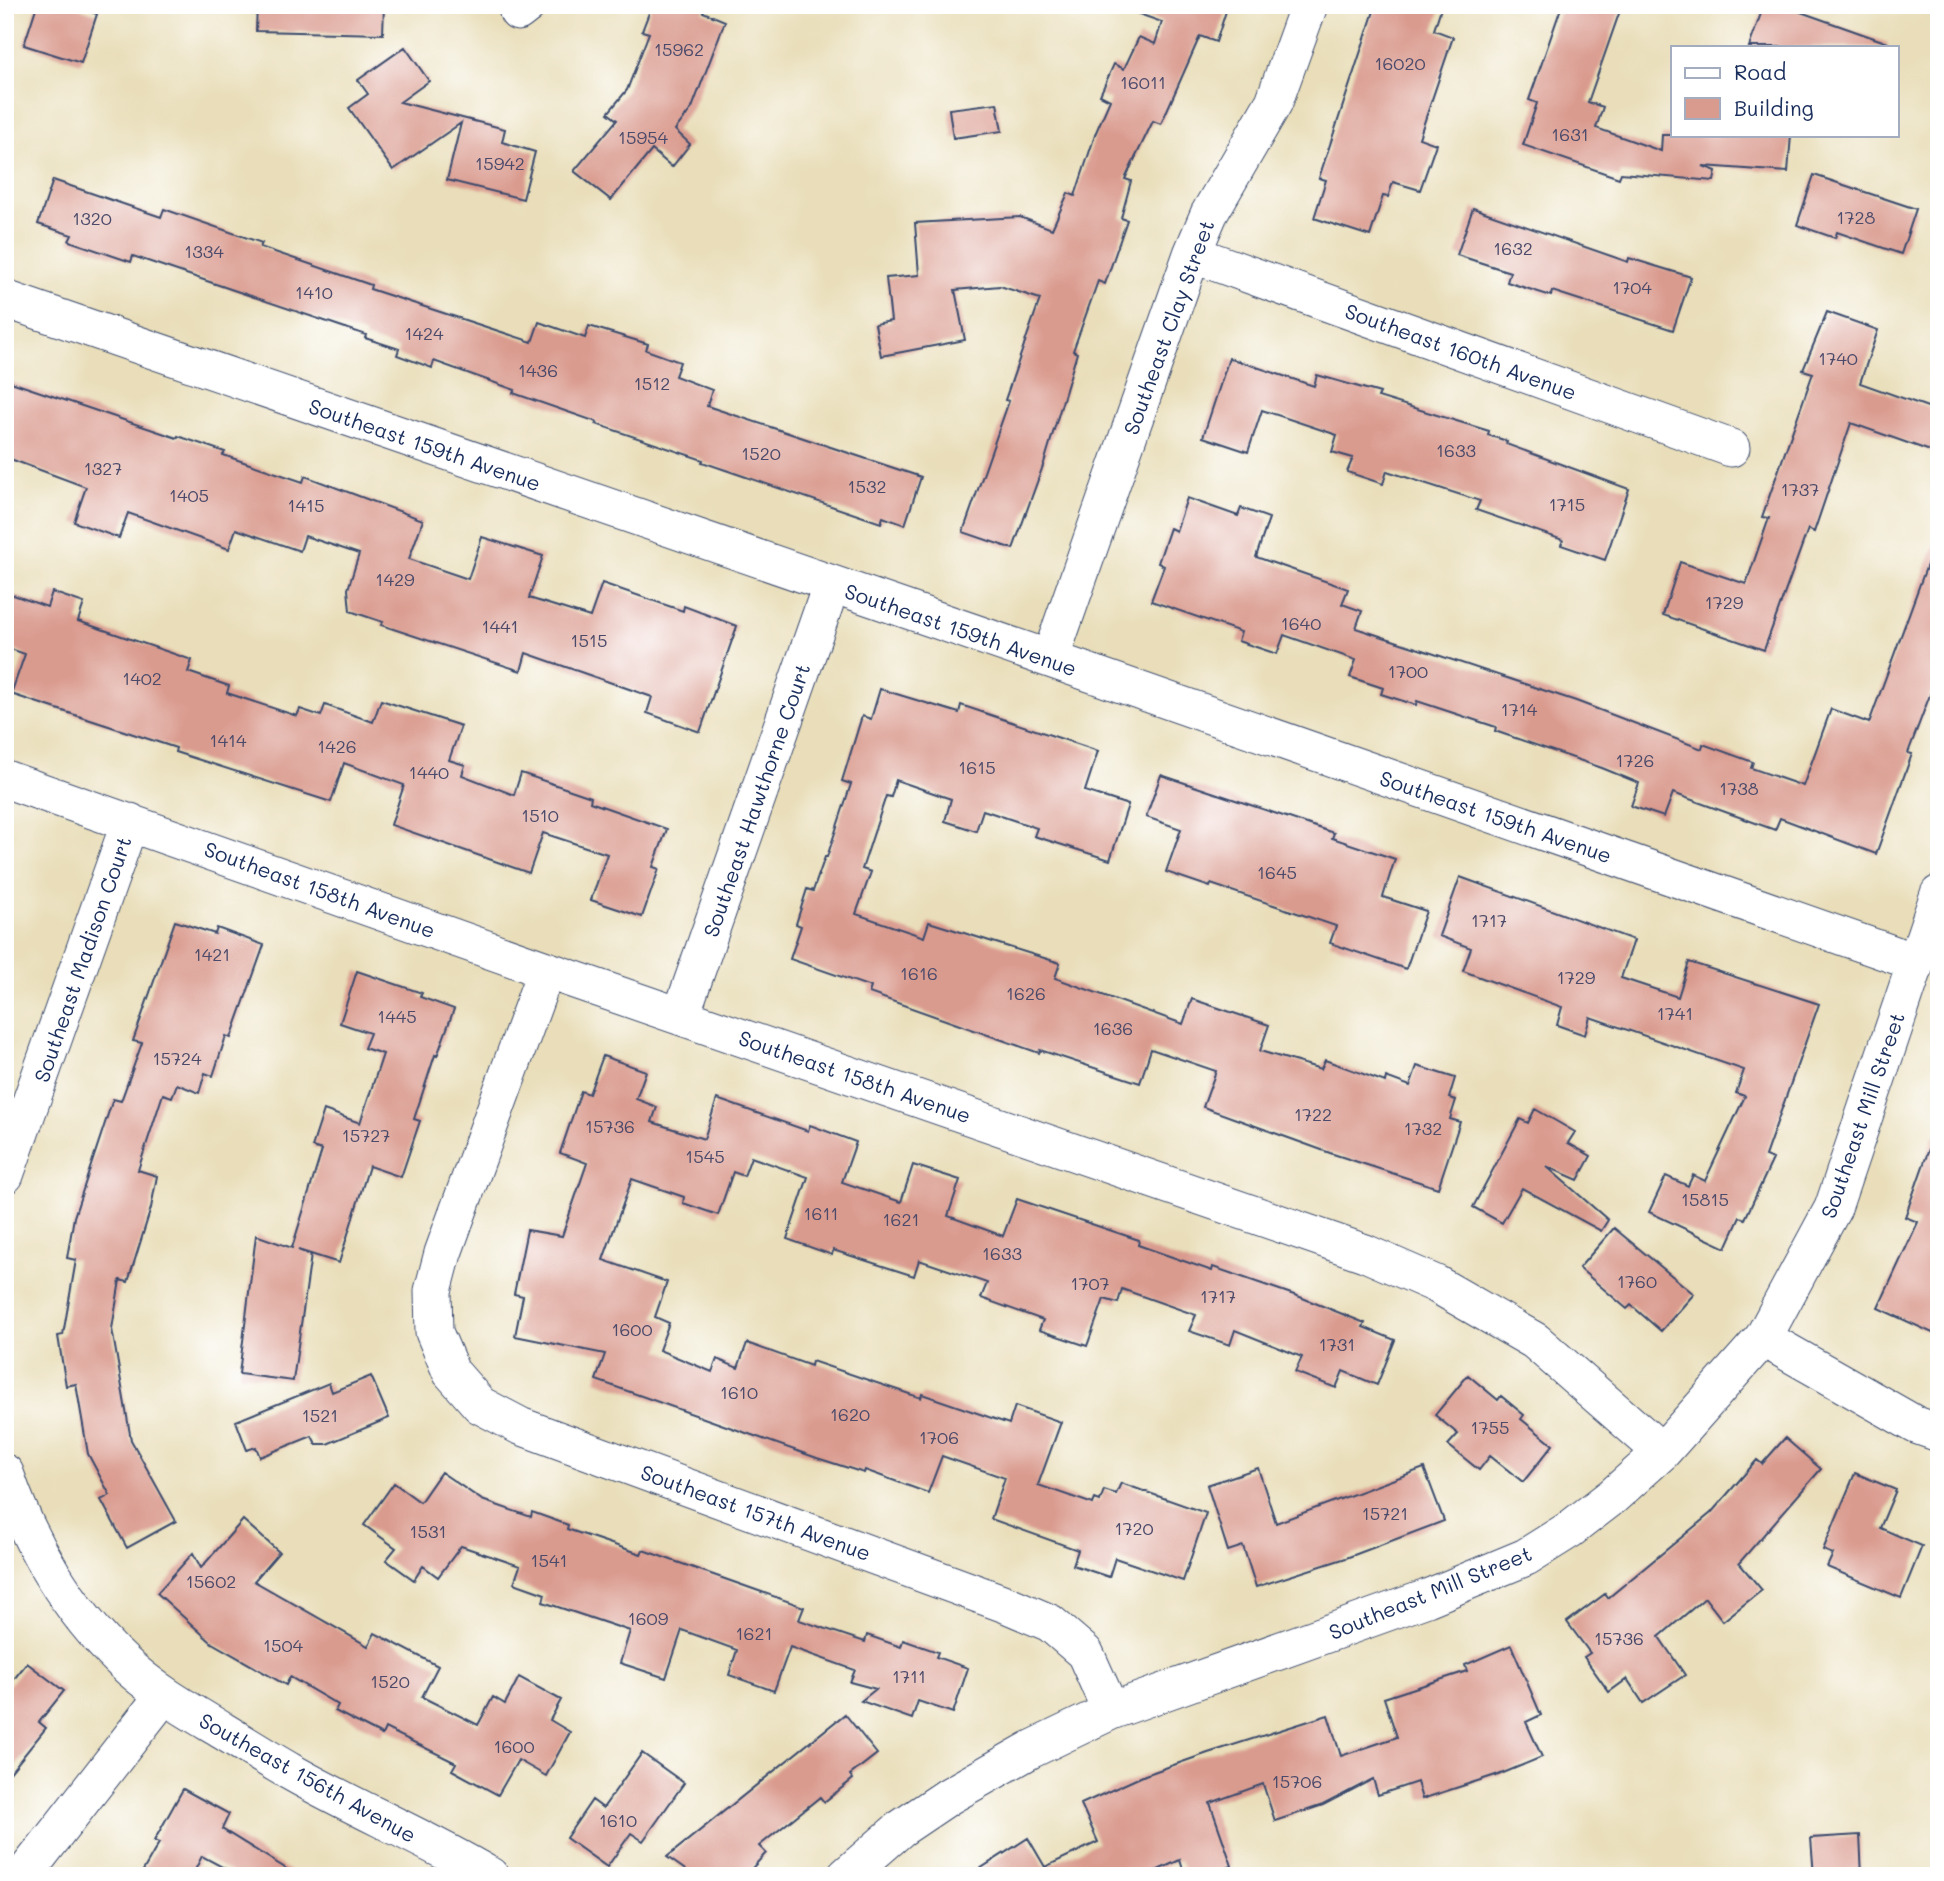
<svg xmlns="http://www.w3.org/2000/svg" width="1944" height="1881" font-family="Mali,sans-serif">
<rect width="100%" height="100%" fill="#fff"/>
<filter id="ink" filterUnits="userSpaceOnUse"><feTurbulence type="fractalNoise" baseFrequency=".0143" numOctaves="2"/><feDisplacementMap in="SourceGraphic" scale="14" xChannelSelector="R" yChannelSelector="G"/><feConvolveMatrix kernelMatrix="1 2 1 2 8 2 1 2 1" color-interpolation-filters="sRGB"/></filter>
<filter id="wash" filterUnits="userSpaceOnUse"><feTurbulence type="fractalNoise" baseFrequency=".00686" numOctaves="4" result="noise"/><feDisplacementMap in="SourceGraphic" scale="28" xChannelSelector="R" yChannelSelector="G"/><feGaussianBlur stdDeviation="1.57" result="paint"/><feColorMatrix in="noise" values="0 0 0 0 0 0 0 0 0 0 0 0 0 0 0 0 0 1.4 0 .05"/><feComposite in="paint" operator="in"/></filter>
<g filter="url(#wash)">
<rect width="100%" height="100%" fill="#e9deb9"/>
<g id="blocks">
<path fill="#da9b8f" d="M37,5H71L97,14L81,63L24,45Z
M257,5H384L383,34L256,31Z
M652,5H706L703,12L725,21L692,108L675,130L690,144L672,167L652,150L611,200L574,171L617,120L608,113L627,90L649,33L642,31Z
M1126,5H1228L1216,42L1200,36L1161,124L1153,121L1125,179L1131,181L1121,218L1127,220L1105,284L1098,281L1073,351L1077,353L1044,463L1013,549L963,532L1009,401L1005,400L1040,299L1000,286L955,290L965,340L881,356L875,324L891,321L886,278L919,275L915,223L1020,217L1052,229L1068,193L1075,196L1096,132L1110,100L1100,95L1114,64L1124,69L1139,37L1155,44L1162,22L1125,9Z
M1376,5H1442L1434,30L1453,37L1419,138L1436,144L1420,190L1393,182L1388,197L1383,196L1370,236L1314,218L1326,180L1319,178Z
M1562,5H1622L1588,102L1603,107L1596,128L1661,151L1662,135H1791L1788,172L1703,166L1716,171L1714,181L1621,173L1619,178L1523,145L1537,103L1529,100Z
M1764,5H1781L1888,43L1887,47H1749Z
M405,47L429,81L400,102L505,129L502,142L535,152L523,199L447,180L461,123L393,170L349,108L368,94L358,80Z
M997,103L1002,131L953,138L949,109Z
M1814,175L1916,209L1901,254L1837,232L1835,238L1797,225Z
M53,180L161,217L164,209L262,243L260,247L371,285L370,289L532,342L539,322L585,338L589,326L648,344L646,350L680,362L675,376L712,390L707,406L921,477L905,525L883,517L881,523L702,462L703,460L596,424L597,422L513,393L515,390L434,361L432,368L397,355L399,349L365,338L366,335L133,256L131,262L69,241L72,235L38,224Z
M1473,208L1628,262L1629,258L1691,277L1673,330L1552,291L1551,296L1507,282L1510,272L1457,255Z
M1827,312L1878,330L1860,383L1939,411V454L1851,423L1814,532L1808,529L1764,650L1663,615L1680,562L1746,584L1769,518L1762,517L1813,373L1803,370Z
M1229,358L1314,386L1317,375L1380,393L1378,397L1489,431L1488,435L1507,441L1506,444L1629,489L1605,560L1561,545L1563,540L1476,510L1480,501L1387,471L1383,484L1347,472L1353,458L1332,452L1337,435L1262,410L1248,452L1203,437Z
M5,380L177,438L178,436L225,452L223,455L303,482L305,476L423,520L409,559L468,579L482,537L543,556L529,598L590,617L602,583L683,611L684,606L737,626L700,732L647,713L652,697L526,653L521,671L381,625L383,622L350,611L348,589L359,554L305,536L300,551L236,529L229,549L128,513L119,538L74,522L86,487L5,457Z
M1187,498L1238,516L1241,508L1269,518L1256,557L1348,589L1342,604L1362,611L1356,628L1576,701L1702,749L1703,744L1753,762L1751,768L1803,786L1831,709L1869,723L1935,543H1939V671L1908,753L1912,754L1876,854L1780,818L1775,830L1673,793L1664,817L1631,806L1639,783L1602,768L1495,731L1496,727L1417,701L1416,705L1381,694L1383,688L1350,677L1356,660L1284,635L1277,654L1238,641L1241,632L1151,601L1164,566L1158,563L1170,528L1176,531Z
M5,592L47,607L52,592L84,603L78,621L192,660L188,672L229,686L227,693L297,716L300,709L321,716L325,705L373,722L381,700L461,726L449,760L465,765L462,775L514,795L521,773L591,797L590,802L667,829L653,867L659,869L642,917L591,900L607,854L543,833L529,873L391,825L404,785L344,763L331,802L175,752L176,748L11,694L25,654L5,647Z
M880,689L959,713L961,705L1098,751L1085,791L1128,805L1110,860L1034,836L1037,828L983,810L976,831L945,821L951,799L896,780L891,797L886,796L862,869L871,872L856,914L924,937L929,922L1060,963L1055,978L1183,1024L1192,999L1269,1025L1260,1051L1321,1069L1325,1060L1385,1082L1386,1077L1410,1086L1417,1066L1455,1078L1449,1098L1456,1100L1450,1119L1460,1122L1438,1188L1330,1153L1203,1107L1216,1071L1151,1049L1140,1083L1040,1050L1039,1053L869,993L871,987L790,959L801,926L796,924L807,889L813,891L825,857H827L851,784L842,781L862,716L871,719Z
M1161,775L1334,833L1332,838L1395,859L1383,897L1426,911L1406,969L1330,943L1336,926L1211,884L1210,887L1166,872L1181,829L1146,817Z
M1460,877L1634,940L1621,978L1678,997L1689,962L1819,1004L1765,1156L1773,1159L1745,1219L1740,1217L1726,1248L1649,1212L1666,1176L1688,1186L1693,1175L1705,1181L1745,1096L1736,1093L1744,1070L1590,1017L1585,1035L1557,1025L1562,1007L1463,971L1471,948L1439,936Z
M175,921L215,934L217,928L264,945L231,1038L226,1036L213,1076L205,1073L199,1093L177,1084L172,1097L163,1094L138,1170L157,1176L151,1208L128,1282L120,1280L112,1329L131,1440L176,1521L127,1548L101,1500L110,1495L88,1454L76,1384L66,1386L58,1336L63,1335L76,1260L67,1258L74,1217L113,1099L121,1101L142,1043L133,1041Z
M357,971L422,993L420,997L454,1009L437,1056L435,1055L414,1119L420,1121L401,1177L369,1166L339,1263L298,1250L311,1255L293,1381L239,1374L256,1235L292,1248L322,1150L312,1147L324,1110L360,1123L383,1054L364,1048L370,1033L340,1023Z
M603,1056L646,1071L636,1099L657,1107L652,1122L704,1139L717,1099L808,1131L810,1125L856,1142L842,1182L901,1202L913,1165L960,1180L948,1216L1003,1236L1017,1199L1139,1240L1138,1245L1212,1271L1213,1267L1300,1297L1365,1323L1363,1327L1395,1340L1377,1385L1343,1371L1336,1388L1295,1372L1302,1357L1235,1330L1230,1345L1189,1331L1196,1315L1122,1289L1118,1303L1104,1299L1087,1346L1039,1330L1043,1320L981,1298L987,1283L919,1260L914,1276L833,1250L832,1255L787,1239L808,1177L751,1157L744,1176L733,1172L718,1215L683,1203L684,1197L632,1179L603,1260L667,1282L655,1317L669,1323L659,1350L712,1372L717,1359L738,1368L747,1343L811,1366L812,1361L921,1398L922,1394L1009,1424L1015,1406L1061,1422L1038,1485L1093,1504L1095,1499L1100,1501L1104,1490L1116,1494L1121,1483L1206,1513L1183,1581L1115,1558L1109,1577L1073,1565L1078,1550L991,1519L1005,1478L942,1456L928,1493L865,1470L864,1473L817,1458L596,1380L605,1354L515,1336L523,1296L514,1294L527,1230L562,1236L587,1163L560,1153L581,1091L589,1094Z
M1535,1109L1575,1132L1568,1143L1591,1156L1578,1180L1546,1166L1608,1220L1601,1231L1522,1188L1502,1223L1473,1207L1520,1119L1528,1123Z
M1934,1135H1939V1336L1878,1308L1918,1222L1905,1217Z
M1614,1228L1694,1294L1661,1331L1631,1305L1627,1309L1579,1268Z
M1468,1375L1498,1400L1501,1396L1524,1415L1521,1419L1553,1445L1523,1482L1490,1456L1479,1470L1448,1445L1458,1434L1435,1415Z
M371,1376L389,1418L327,1444H316L312,1436L260,1457L256,1447L247,1450L236,1421L329,1383L332,1392Z
M1785,1438L1821,1469L1739,1563L1762,1590L1723,1621L1705,1598L1659,1637L1685,1675L1643,1703L1627,1679L1609,1692L1584,1657L1590,1653L1567,1622L1605,1594L1608,1598L1711,1513L1757,1460L1762,1464Z
M1258,1468L1276,1523L1424,1468L1444,1521L1346,1558L1256,1587L1243,1546L1228,1551L1207,1485Z
M441,1472L482,1500L531,1517L532,1512L568,1525L567,1529L641,1554L643,1550L804,1607L799,1620L865,1642L867,1635L901,1647L903,1640L938,1652L936,1657L968,1668L953,1713L918,1701L912,1719L861,1701L876,1689L850,1682L855,1670L790,1647L774,1691L729,1675L737,1650L682,1630L666,1678L620,1663L630,1631L543,1602L545,1594L514,1583L520,1566L461,1546L438,1577L423,1566L414,1580L386,1560L396,1548L364,1525L394,1483L420,1502Z
M1855,1473L1896,1490L1880,1528L1922,1546L1901,1598L1827,1567L1833,1554L1823,1550Z
M243,1520L279,1552L254,1581L368,1646L375,1633L438,1666L422,1697L478,1725L493,1697L505,1704L519,1677L561,1700L550,1720L570,1732L546,1776L518,1760L498,1795L452,1770L456,1763L385,1728L382,1735L335,1711L338,1705L290,1677L286,1685L212,1643L157,1593L193,1553L201,1568Z
M1511,1645L1541,1715L1526,1722L1542,1757L1496,1776V1775L1422,1799L1417,1782L1378,1795L1373,1779L1323,1805L1275,1821L1263,1784L1210,1803L1232,1866L1205,1876H1185L1180,1860L1145,1876H969L1028,1838L1045,1867L1098,1842L1081,1804L1145,1775L1208,1753L1328,1715L1341,1756L1397,1737L1384,1698L1467,1671L1465,1665Z
M27,1663L64,1691L39,1722L46,1728L5,1779V1690Z
M845,1714L877,1754L850,1775L853,1779L824,1802L820,1797L759,1846L766,1853L745,1876H694L667,1857Z
M642,1753L684,1783L643,1841L631,1833L607,1867L566,1838L592,1800L603,1808Z
M183,1789L229,1814L222,1829L298,1876H239L202,1856L192,1876H140L159,1843L154,1841Z
M1860,1835L1862,1876H1814L1811,1838Z"/>
</g>
</g>
<g filter="url(#ink)">
<use href="#blocks" fill-opacity="0" stroke="#3a496c" stroke-width="2"/>
<g fill="none" stroke-linecap="round" stroke-linejoin="round">
<defs>
<path id="minor" d="M518,12L527,5
M1192,254L1731,448
M5,299L1050,659L1915,962
M1050,659L1192,254L1209,214L1274,102L1309,5
M5,779L546,970L1365,1253L1436,1284L1535,1341L1662,1452
M546,970L443,1253L433,1291L434,1332L451,1372L480,1405L520,1426L1008,1605L1050,1623L1085,1653L1111,1711
M681,1015L831,586
M5,1175L130,822
M1763,1338L1916,1425L1939,1433
M5,1473C28,1542 69,1611 122,1661C152,1690 188,1710 223,1731C246,1745 268,1759 291,1772C356,1809 426,1838 490,1876
M23,1876L164,1695
M846,1876L900,1829L949,1796L1030,1750L1111,1711L1427,1598L1526,1557L1569,1530L1613,1496L1662,1452L1763,1338L1833,1208L1939,894"/>
</defs>
<use href="#minor" stroke="#3a496c" stroke-width="39"/>
<use href="#minor" stroke="#fff" stroke-width="37"/>
</g>
</g>
<g text-anchor="middle" dominant-baseline="central" stroke-width="5" stroke-linejoin="round" paint-order="stroke">
<g font-size="18" fill="#4b4a6a">
<text x="679" y="49">15962</text>
<text x="1400" y="63">16020</text>
<text x="1143" y="82">16011</text>
<text x="1570" y="134">1631</text>
<text x="643" y="137">15954</text>
<text x="500" y="163">15942</text>
<text x="1856" y="217">1728</text>
<text x="92" y="218">1320</text>
<text x="1513" y="248">1632</text>
<text x="204" y="251">1334</text>
<text x="1632" y="287">1704</text>
<text x="314" y="292">1410</text>
<text x="424" y="333">1424</text>
<text x="1838" y="358">1740</text>
<text x="538" y="370">1436</text>
<text x="652" y="383">1512</text>
<text x="1456" y="450">1633</text>
<text x="761" y="453">1520</text>
<text x="103" y="468">1327</text>
<text x="867" y="486">1532</text>
<text x="1800" y="489">1737</text>
<text x="189" y="495">1405</text>
<text x="1567" y="504">1715</text>
<text x="306" y="505">1415</text>
<text x="395" y="579">1429</text>
<text x="1724" y="602">1729</text>
<text x="1301" y="623">1640</text>
<text x="500" y="626">1441</text>
<text x="589" y="640">1515</text>
<text x="1408" y="671">1700</text>
<text x="142" y="678">1402</text>
<text x="1519" y="709">1714</text>
<text x="228" y="740">1414</text>
<text x="337" y="746">1426</text>
<text x="1635" y="760">1726</text>
<text x="977" y="767">1615</text>
<text x="429" y="772">1440</text>
<text x="1739" y="788">1738</text>
<text x="540" y="815">1510</text>
<text x="1277" y="872">1645</text>
<text x="1489" y="920">1717</text>
<text x="212" y="954">1421</text>
<text x="919" y="973">1616</text>
<text x="1576" y="977">1729</text>
<text x="1026" y="993">1626</text>
<text x="1675" y="1013">1741</text>
<text x="397" y="1016">1445</text>
<text x="1113" y="1028">1636</text>
<text x="177" y="1058">15724</text>
<text x="1313" y="1114">1722</text>
<text x="610" y="1126">15736</text>
<text x="1423" y="1128">1732</text>
<text x="366" y="1135">15727</text>
<text x="705" y="1156">1545</text>
<text x="1705" y="1199">15815</text>
<text x="821" y="1213">1611</text>
<text x="901" y="1219">1621</text>
<text x="1002" y="1253">1633</text>
<text x="1637" y="1281">1760</text>
<text x="1090" y="1283">1707</text>
<text x="1218" y="1296">1717</text>
<text x="632" y="1329">1600</text>
<text x="1337" y="1344">1731</text>
<text x="739" y="1392">1610</text>
<text x="850" y="1414">1620</text>
<text x="320" y="1415">1521</text>
<text x="1490" y="1427">1755</text>
<text x="939" y="1437">1706</text>
<text x="1385" y="1513">15721</text>
<text x="1134" y="1528">1720</text>
<text x="428" y="1531">1531</text>
<text x="549" y="1560">1541</text>
<text x="211" y="1581">15602</text>
<text x="648" y="1618">1609</text>
<text x="754" y="1633">1621</text>
<text x="1619" y="1638">15736</text>
<text x="283" y="1645">1504</text>
<text x="909" y="1676">1711</text>
<text x="390" y="1681">1520</text>
<text x="514" y="1746">1600</text>
<text x="1297" y="1781">15706</text>
<text x="618" y="1820">1610</text>
</g>
<g font-size="21" fill="#1b2f5e" stroke="#fff">
<text transform="translate(1168 327) rotate(-70)">Southeast Clay Street</text>
<text transform="translate(1461 351) rotate(20)">Southeast 160th Avenue</text>
<text transform="translate(425 444) rotate(19)">Southeast 159th Avenue</text>
<text transform="translate(961 629) rotate(19)">Southeast 159th Avenue</text>
<text transform="translate(756 800) rotate(-71)">Southeast Hawthorne Court</text>
<text transform="translate(1496 816) rotate(19)">Southeast 159th Avenue</text>
<text transform="translate(320 889) rotate(20)">Southeast 158th Avenue</text>
<text transform="translate(82 959) rotate(-71)">Southeast Madison Court</text>
<text transform="translate(855 1076) rotate(19)">Southeast 158th Avenue</text>
<text transform="translate(1862 1115) rotate(-71)">Southeast Mill Street</text>
<text transform="translate(756 1512) rotate(20)">Southeast 157th Avenue</text>
<text transform="translate(1430 1592) rotate(-22)">Southeast Mill Street</text>
<text transform="translate(308 1777) rotate(29)">Southeast 156th Avenue</text>
</g>
</g>
<rect width="1944" height="1881" fill="none" stroke="#fff" stroke-width="28"/>
<rect x="1671" y="46" width="228" height="91" fill="#ffffff" stroke="#a4acbf" stroke-width="2"/>
<rect x="1685" y="68" width="35" height="10" fill="#ffffff" stroke="#a4acbf" stroke-width="2"/>
<text x="1734" y="80" font-size="21" fill="#1b2f5e">Road</text>
<rect x="1685" y="98" width="35" height="21" fill="#da9b8f" stroke="#a4acbf" stroke-width="2"/>
<text x="1734" y="116" font-size="21" fill="#1b2f5e">Building</text>
</svg>
